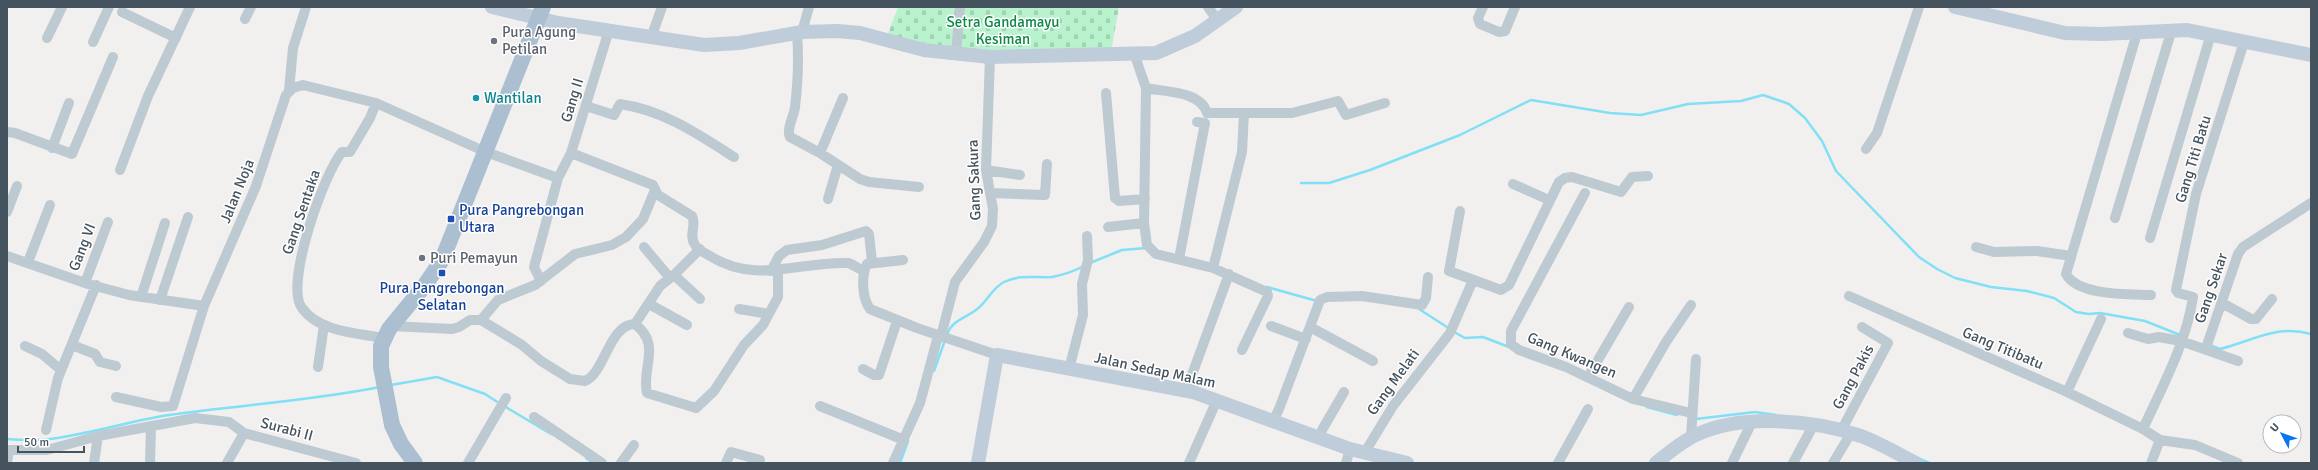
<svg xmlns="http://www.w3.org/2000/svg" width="2318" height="470" font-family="Signika,sans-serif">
<defs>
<pattern id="cemetery-stones" width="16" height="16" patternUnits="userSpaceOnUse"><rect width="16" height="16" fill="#b9f3ce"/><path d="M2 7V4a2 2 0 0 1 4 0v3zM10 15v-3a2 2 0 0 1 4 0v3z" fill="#a0d2b3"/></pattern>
</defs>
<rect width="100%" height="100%" fill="#f2efef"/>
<path fill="url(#cemetery-stones)" d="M898,7H1119L1111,52L990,55L887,36Z"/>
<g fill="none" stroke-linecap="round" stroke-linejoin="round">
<path stroke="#81e0f5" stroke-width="2.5" d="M1301,183H1329L1370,170L1460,135L1531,100L1610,113L1641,115L1688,104L1741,101L1763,95L1789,104L1805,118L1822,141L1836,171L1919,257L1937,269L1955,278L1991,287L2027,291L2054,298L2076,312L2089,314L2100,313L2145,321L2180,335
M1090,263L1122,250L1146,248
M1267,287L1317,301
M1419,309L1450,329
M1454,332L1465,338L1483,337L1509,347
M947,335C951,321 965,318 976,310C987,302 992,288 1004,282C1020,274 1036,278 1052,277C1064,275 1074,271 1084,266
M2212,346L2220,349C2253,341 2276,324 2311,334
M934,371L945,340
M391,385L437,377L485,394L499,403
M504,406L551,434
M1647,407L1677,415
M1696,419L1755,412L1776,415
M7,439C21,440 36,441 50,439C90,434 129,421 169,415C239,405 310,401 380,387
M586,458L593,463
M1920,459L1929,463
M900,463L908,441"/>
<path stroke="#becad2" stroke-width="10" d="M1208,7L1218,21
M1483,7L1478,18L1480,24L1499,32L1505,31L1515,7
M122,12L176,38
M245,19L251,7
M802,32L809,7
M797,33C799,58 798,82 795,107C794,116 786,129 790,137L820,153L860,179L869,182L919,187
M2137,33L2066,274C2078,296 2129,294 2151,295
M47,38L62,7
M651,38L662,7
M93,42L109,7
M1134,53L1146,88L1144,223L1147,245L1156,254L1213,268L1267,292L1268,296L1242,350
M956,54L960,7
M1146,88C1165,92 1201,91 1207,113H1292L1338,101L1346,115L1385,103
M289,90L293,48L306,7
M1106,93L1115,198L1119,201L1145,199
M376,103L370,118L350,152H342C324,173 284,285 302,308C319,332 357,333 383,338
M586,106L614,115L620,104C663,110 698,134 734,157
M7,132L15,133L72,154L113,57
M52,148L69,103
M1866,149L1877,133L1919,7
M571,153L653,185L658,195L692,216C697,225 688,235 695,245C698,250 705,253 710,256C756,285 799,261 848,263C853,264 858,269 864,271
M820,153L843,98
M120,170L148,96L190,7
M986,170L1020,175
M1513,184L1549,200
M990,193L1045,195L1047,164
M1585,193L1511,331V344L1519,350L1566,367L1633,399L1691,413
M828,199L838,165
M1460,211L1449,271L1501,290L1509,285L1559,182L1565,178L1572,177L1621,192L1632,177L1648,176
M7,212L17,186
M2115,218L2172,29
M1108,227L1144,223
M2150,238L2211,34
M644,247L670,278
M1976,247L1994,252L2037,251L2071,256
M7,256L88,284L129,295L204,306
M1179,259L1205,123L1197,122
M903,260L867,264C861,276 862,298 870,309L917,328L997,355
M28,262L50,205
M1213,268L1242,152L1244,113
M771,271L779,256L787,250L822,245L866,231L869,234L872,262
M674,275L700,299
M541,281L534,267L558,178L571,153L609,30
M85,283L108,222
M1849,296L2067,392L2143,429L2160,440
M141,297L165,223
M160,300L188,217
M2222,303L2251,319H2256L2272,299
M649,304L687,325
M739,309L769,314
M481,320L498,300L535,285L575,254L612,245L626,237L643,219L655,190
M635,324C662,345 641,367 647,393L696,408L714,391L744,345L763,325L778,297V271
M635,324L660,286L674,275L700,249
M391,326L452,329L459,327L470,320H481L522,345L541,361L570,379L585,381C605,373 609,324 635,324
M1271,326L1306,339
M1310,327L1373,361
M2128,333L2148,339L2159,337L2181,341L2238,361
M941,336L955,282L984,242L992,226L993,209L986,170L990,57
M72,345L95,354L100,362L116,366
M25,346L42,354L61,370
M2206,348L2238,254L2243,247L2311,203
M318,367L324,325
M863,369L874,375H879L897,321
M1069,369L1083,315L1082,284L1088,260L1087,236
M1588,377L1629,307
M1186,391L1229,274
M2067,392L2101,319
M116,397L161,407L173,406L204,306L256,186L286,95L293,88L303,85L376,103L486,152L558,178
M1633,399L1666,342L1691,305
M820,406L904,440
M534,417L602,463
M1273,421L1279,409L1320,300L1327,297L1362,296L1422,305L1426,298L1428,277
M2143,429C2162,387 2186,344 2193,297L2178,293L2176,290L2196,194L2244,42
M46,430L58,378L96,285
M1841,431L1888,343L1862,327
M244,433L356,463
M1318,437L1344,392
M1691,437L1696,359
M2160,440L2195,445L2238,463
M7,450H47L98,436L195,418L229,422L244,433
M1365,452L1393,406L1450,333L1473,280
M7,463L9,450
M94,463L98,436
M150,463L151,426
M227,463L244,433
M468,463L506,398
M621,463L634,445
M726,463L731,452L760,460
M893,463L920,403L938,336
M1189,463L1217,400
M1346,463L1350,449
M1558,463L1588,409
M1732,463L1752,422
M1793,463L1813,426
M1833,463L1851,433
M2151,463L2160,440"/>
<path stroke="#bfcdda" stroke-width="14" d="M492,7L558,23L704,45L739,43L802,32L837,31L860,33L924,50L990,57L1156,53L1195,36L1236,7
M1955,7L2065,33L2102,34L2187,30L2311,55
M978,463L997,355L1193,392L1350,449L1407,463
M1656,463C1668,453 1681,442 1696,435C1742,413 1814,420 1861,436C1880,443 1898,454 1916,463"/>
<path stroke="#acbfd1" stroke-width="16" d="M415,463L401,444L392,425L381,367V346L389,329L425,285L442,260L543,7"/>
</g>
<g fill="#6b7280" stroke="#fff" stroke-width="1.5">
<circle cx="494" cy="41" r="4"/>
<circle cx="422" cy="258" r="4"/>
</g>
<circle fill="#0f9aa8" stroke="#fff" stroke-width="1.5" cx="476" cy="98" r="4"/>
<g fill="#1a4fb4" stroke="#fff" stroke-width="1.5">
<rect x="447" y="215" width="8" height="8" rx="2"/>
<rect x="438" y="269" width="8" height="8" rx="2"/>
</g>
<g text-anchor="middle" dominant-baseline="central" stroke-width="3" stroke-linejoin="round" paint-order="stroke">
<g font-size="15" fill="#0e8847" stroke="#fff">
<text x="1003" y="22">Setra Gandamayu<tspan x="1003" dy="17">Kesiman</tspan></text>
</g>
<g font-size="15" fill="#5b616d" stroke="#fff" text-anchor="start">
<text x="502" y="32">Pura Agung<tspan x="502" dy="17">Petilan</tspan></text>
<text x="430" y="258">Puri Pemayun</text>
</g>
<g font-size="15" fill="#0d838f" stroke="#fff" text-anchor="start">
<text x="484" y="98">Wantilan</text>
</g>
<g font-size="15" fill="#45535e" stroke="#fff">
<text transform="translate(572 100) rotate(-73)">Gang II</text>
<text transform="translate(2193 159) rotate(-73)">Gang Titi Batu</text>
<text transform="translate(974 180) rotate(-92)">Gang Sakura</text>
<text transform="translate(237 191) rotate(-68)">Jalan Noja</text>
<text transform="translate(301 212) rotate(-71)">Gang Sentaka</text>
<text transform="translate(82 247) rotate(-69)">Gang VI</text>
<text transform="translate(2211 288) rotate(-71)">Gang Sekar</text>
<text transform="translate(2003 348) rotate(23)">Gang Titibatu</text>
<text transform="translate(1572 355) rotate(23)">Gang Kwangen</text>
<text transform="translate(1155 370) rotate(12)">Jalan Sedap Malam</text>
<text transform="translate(1853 377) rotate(-62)">Gang Pakis</text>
<text transform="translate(1393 382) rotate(-54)">Gang Melati</text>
<text transform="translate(287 429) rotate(15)">Surabi II</text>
</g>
<g font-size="15" fill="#164399" stroke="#fff" text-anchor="start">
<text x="459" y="210">Pura Pangrebongan<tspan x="459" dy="17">Utara</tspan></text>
<text x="442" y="288" text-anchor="middle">Pura Pangrebongan<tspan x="442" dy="17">Selatan</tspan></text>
</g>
</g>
<rect width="2318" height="470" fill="none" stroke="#45535e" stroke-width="16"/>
<g transform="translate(2282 434) rotate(311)"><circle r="19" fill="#ffffff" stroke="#b5babf"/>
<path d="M0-3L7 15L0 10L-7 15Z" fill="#0776f3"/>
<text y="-6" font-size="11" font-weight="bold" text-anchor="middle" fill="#45535e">U</text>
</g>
<path d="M18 446v6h66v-6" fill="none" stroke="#45535e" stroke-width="2"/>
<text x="24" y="446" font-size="12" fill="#45535e" stroke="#ffffff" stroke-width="3" paint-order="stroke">50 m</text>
</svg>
